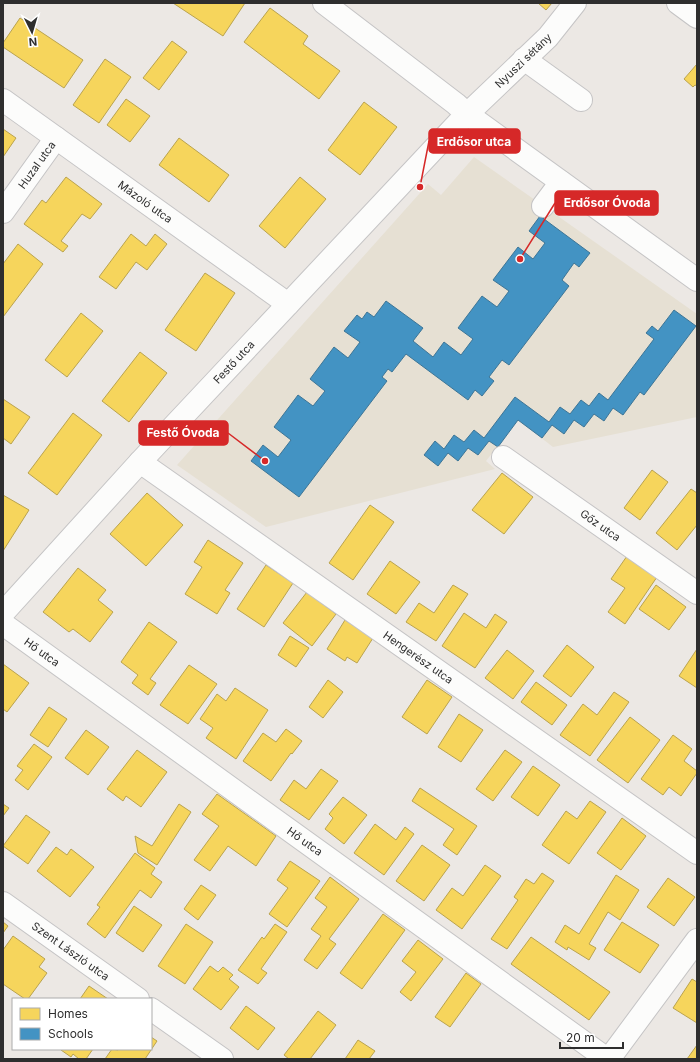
<svg xmlns="http://www.w3.org/2000/svg" width="700" height="1062" font-family="Inter,sans-serif">
<rect width="100%" height="100%" fill="#ece8e4"/>
<path fill="#e6e0d3" d="M474,157L697,314V417L553,447L518,420L486,461L495,469L266,527L177,465L428,184L441,195Z"/>
<path fill="#f6d55c" stroke="#baa34e" d="M173,3H245L223,36Z
M538,3H552L546,10Z
M270,8L308,36L303,44L340,71L319,99L244,42Z
M20,18L83,60L64,88L3,47V43Z
M172,41L187,52L159,90L143,78Z
M105,59L131,77L99,123L73,105Z
M697,64V86L695,85L693,87L684,79Z
M126,99L150,116L130,142L107,125Z
M364,102L397,127L360,175L328,150Z
M3,129L16,138L3,157Z
M179,138L229,175L209,202L159,165Z
M66,177L102,204L90,219L82,214L61,241L68,246L63,252L24,224L42,200L46,203Z
M300,177L326,199L285,248L259,226Z
M131,234L146,246L155,234L167,244L147,270L136,262L116,289L99,277Z
M18,244L43,264L3,317V264Z
M205,273L235,293L196,351L165,330Z
M81,313L103,331L67,377L45,360Z
M140,352L167,373L129,422L102,401Z
M3,399L30,417L11,444L3,438Z
M73,413L102,435L57,495L28,473Z
M652,470L668,482L640,520L624,508Z
M502,473L533,497L504,534L472,510Z
M691,489L697,493V525L677,550L656,533Z
M147,493L183,525L146,566L110,534Z
M3,495L29,510L3,551Z
M370,505L394,522L353,580L329,563Z
M208,540L243,563L225,590L230,593L217,614L185,594L202,567L194,562Z
M627,556L657,577L625,624L608,612L625,588L611,579Z
M390,561L420,582L396,614L367,594Z
M266,565L293,583L264,627L237,609Z
M78,568L106,590L98,600L113,612L90,642L73,629L69,632L43,612Z
M453,585L468,594L436,641L406,622L419,603L434,613Z
M656,585L686,607L669,630L639,609Z
M307,592L336,614L312,646L283,623Z
M464,613L486,628L495,614L507,622L475,668L442,646Z
M345,620L373,638L357,663L347,657L345,661L327,649Z
M149,622L177,642L150,679L156,683L148,695L132,683L138,675L121,662Z
M290,636L309,648L296,667L278,655Z
M567,645L594,667L571,697L543,676Z
M697,649V688L679,676Z
M507,650L534,671L513,699L485,678Z
M3,664L29,683L7,712L3,709Z
M189,665L217,684L188,724L160,705Z
M328,680L343,692L323,718L309,707Z
M427,680L452,697L427,734L402,717Z
M536,682L567,705L552,725L521,702Z
M235,688L268,710L236,759L206,738L213,728L200,719L217,694L226,701Z
M614,692L629,702L590,756L560,735L583,704L597,715Z
M49,707L67,719L48,747L30,735Z
M459,714L483,730L461,762L438,747Z
M630,717L660,740L628,783L597,760Z
M286,729L302,741L292,754L291,753L271,781L243,761L263,733L276,742Z
M86,730L109,747L88,775L65,758Z
M673,735L692,749L684,761L697,771V773L681,796L669,787L663,795L641,779Z
M34,744L52,757L28,790L15,780L23,770L17,766Z
M137,750L167,772L141,807L126,796L123,801L107,789Z
M505,750L522,762L493,801L476,789Z
M533,766L560,785L538,816L511,797Z
M321,769L338,781L309,820L280,800L294,780L306,789Z
M420,788L477,826L457,855L443,845L454,829L412,801Z
M217,794L276,836L256,866L228,846L210,871L194,860L219,826L202,814Z
M343,797L367,815L344,844L325,829L333,818L329,814Z
M590,801L606,812L569,864L542,845L566,811L577,819Z
M3,804L9,808L3,816Z
M179,804L191,812L157,865L138,853L135,836L152,846Z
M26,815L50,832L28,864L3,846Z
M622,818L646,836L621,870L597,853Z
M375,824L396,840L405,827L414,834L384,875L354,853Z
M422,845L450,865L424,901L396,881Z
M56,847L67,855L71,849L94,867L70,897L37,871Z
M135,853L155,868L151,874L162,882L151,898L140,890L105,938L87,924L100,907L97,905Z
M290,861L320,881L287,927L269,914L288,888L277,880Z
M485,865L501,876L462,929L436,910L452,888L463,896Z
M542,873L554,881L507,949L491,939L518,900L514,897L526,879L534,884Z
M616,875L639,890L620,920L608,912L589,944L596,948L589,960L568,947L567,950L555,942L565,925L579,934Z
M330,877L359,899L329,939L336,944L317,969L304,960L321,936L311,929L327,907L315,898Z
M668,878L695,897L674,926L647,907Z
M201,885L216,895L198,920L184,909Z
M134,906L162,925L143,952L116,933Z
M383,914L405,930L362,989L340,973Z
M3,922L8,926L3,933Z
M622,922L659,945L640,973L604,950Z
M186,924L213,942L185,984L158,966Z
M275,924L287,932L261,969L267,973L258,984L238,970L262,937L264,939Z
M13,936L45,959L39,967L47,973L28,999H25L3,984V950Z
M531,937L610,992L589,1020L511,964Z
M418,940L443,959L411,1001L400,992L416,972L402,961Z
M210,966L218,972L223,967L233,975L229,979L239,987L221,1010L193,989Z
M466,973L481,984L450,1027L435,1017Z
M692,979L697,982V1023L673,1008Z
M89,986L108,999H80Z
M246,1006L275,1028L258,1050L230,1028Z
M318,1011L336,1025L310,1059H289L284,1055Z
M151,1037L157,1041L145,1059H105L112,1049L118,1050L119,1049H151Z
M358,1040L375,1051L369,1059H345Z
M697,1045V1059H687Z
M62,1049H93L86,1059H79L73,1054L71,1057L61,1050Z"/>
<path fill="#4393c3" stroke="#3d7596" d="M540,216L590,253L579,267L574,263L562,280L569,286L509,365L502,360L489,377L494,381L482,396L475,390L468,400L406,354L392,372L388,369L382,377L387,381L299,497L251,461L263,445L278,457L291,440L274,427L298,395L313,406L325,391L310,379L334,347L348,358L360,342L344,331L357,315L362,319L367,312L374,317L386,301L423,328L413,341L433,357L444,342L461,355L473,339L458,328L482,296L497,307L509,291L493,280L518,247L533,259L545,243L529,231Z
M674,310L696,326L644,395L640,392L623,415L613,408L604,421L594,414L584,427L574,420L564,434L552,425L542,438L518,420L498,447L489,441L478,455L468,448L458,461L448,453L438,466L424,455L435,441L444,449L454,435L464,442L474,430L484,438L515,397L549,422L560,407L570,414L581,400L589,406L599,393L608,400L654,339L646,333L652,326L658,331Z"/>
<g fill="none" stroke-linecap="round" stroke-linejoin="round">
<defs>
<g id="minor">
<path d="M324,3L456,104L467,114L697,280"/>
<path d="M678,3L697,17"/>
<path d="M524,59L581,100"/>
<path id="s1" d="M3,100L288,304"/>
<path d="M543,206L561,182"/>
<path id="s2" d="M3,212L56,138"/>
<path id="s3" d="M503,457L697,593"/>
<path id="s4" d="M140,462L697,853"/>
<path id="s5" d="M3,613L140,462L461,120L548,37L575,3"/>
<path id="s6" d="M3,624L607,1059"/>
<path id="s7" d="M3,903L138,999"/>
<path d="M151,1009L222,1059"/>
<path d="M609,1059L697,940"/>
</g>
</defs>
<use href="#minor" stroke="#c5c4c5" stroke-width="24"/>
<use href="#minor" stroke="#fcfcfb" stroke-width="22"/>
</g>
<g text-anchor="middle" dominant-baseline="central" stroke-width="4" stroke-linejoin="round" paint-order="stroke">
<g font-size="11" fill="#2e2e2e" stroke="#fff">
<text stroke="none"><textPath href="#s5" startOffset="759">Nyuszi sétány</textPath></text>
<text stroke="none"><textPath href="#s2" startOffset="58">Huzal utca</textPath></text>
<text stroke="none"><textPath href="#s1" startOffset="175">Mázoló utca</textPath></text>
<text stroke="none"><textPath href="#s5" startOffset="341">Festő utca</textPath></text>
<text stroke="none"><textPath href="#s3" startOffset="119">Gőz utca</textPath></text>
<text stroke="none"><textPath href="#s6" startOffset="48">Hő utca</textPath></text>
<text stroke="none"><textPath href="#s4" startOffset="340">Hengerész utca</textPath></text>
<text stroke="none"><textPath href="#s6" startOffset="372">Hő utca</textPath></text>
<text stroke="none"><textPath href="#s7" startOffset="83">Szent László utca</textPath></text>
</g>
</g>
<path fill="none" stroke="#d62828" stroke-width="1.5" d="M420 187L429 141M520 259L555 203M265 461L228 433"/>
<g fill="#d62828" stroke="#fff" stroke-width="1.5">
<circle cx="420" cy="187" r="4"/>
<circle cx="520" cy="259" r="4"/>
<circle cx="265" cy="461" r="4"/>
</g>
<g fill="#d62828" stroke="#d62828" stroke-width="1.5">
<rect x="429" y="129" width="91" height="24" rx="4"/>
<rect x="555" y="191" width="103" height="24" rx="4"/>
<rect x="139" y="421" width="89" height="24" rx="4"/>
</g>
<g font-size="12" text-anchor="middle" font-weight="bold" fill="#fff">
<text x="474" y="146">Erdősor utca</text>
<text x="607" y="207">Erdősor Óvoda</text>
<text x="183" y="437">Festő Óvoda</text>
</g>
<rect width="700" height="1062" fill="none" stroke="#2e2e2e" stroke-width="8"/>
<rect x="12" y="998" width="140" height="52" fill="#ffffff" stroke="#ababab"/>
<rect x="20" y="1008" width="20" height="12" fill="#f6d55c" stroke="#ababab"/>
<text x="48" y="1018" font-size="12" fill="#2e2e2e">Homes</text>
<rect x="20" y="1028" width="20" height="12" fill="#4393c3" stroke="#ababab"/>
<text x="48" y="1038" font-size="12" fill="#2e2e2e">Schools</text>
<g transform="translate(32 32) rotate(175)" stroke="#ffffff" stroke-width="3" paint-order="stroke">
<path d="M0-3L7 15L0 10L-7 15Z" fill="#2e2e2e"/>
<text y="-6" font-size="11" font-weight="bold" text-anchor="middle" fill="#2e2e2e">N</text>
</g>
<path d="M560 1042v6h63v-6" fill="none" stroke="#2e2e2e" stroke-width="2"/>
<text x="566" y="1042" font-size="12" fill="#2e2e2e" stroke="#ffffff" stroke-width="3" paint-order="stroke">20 m</text>
</svg>
